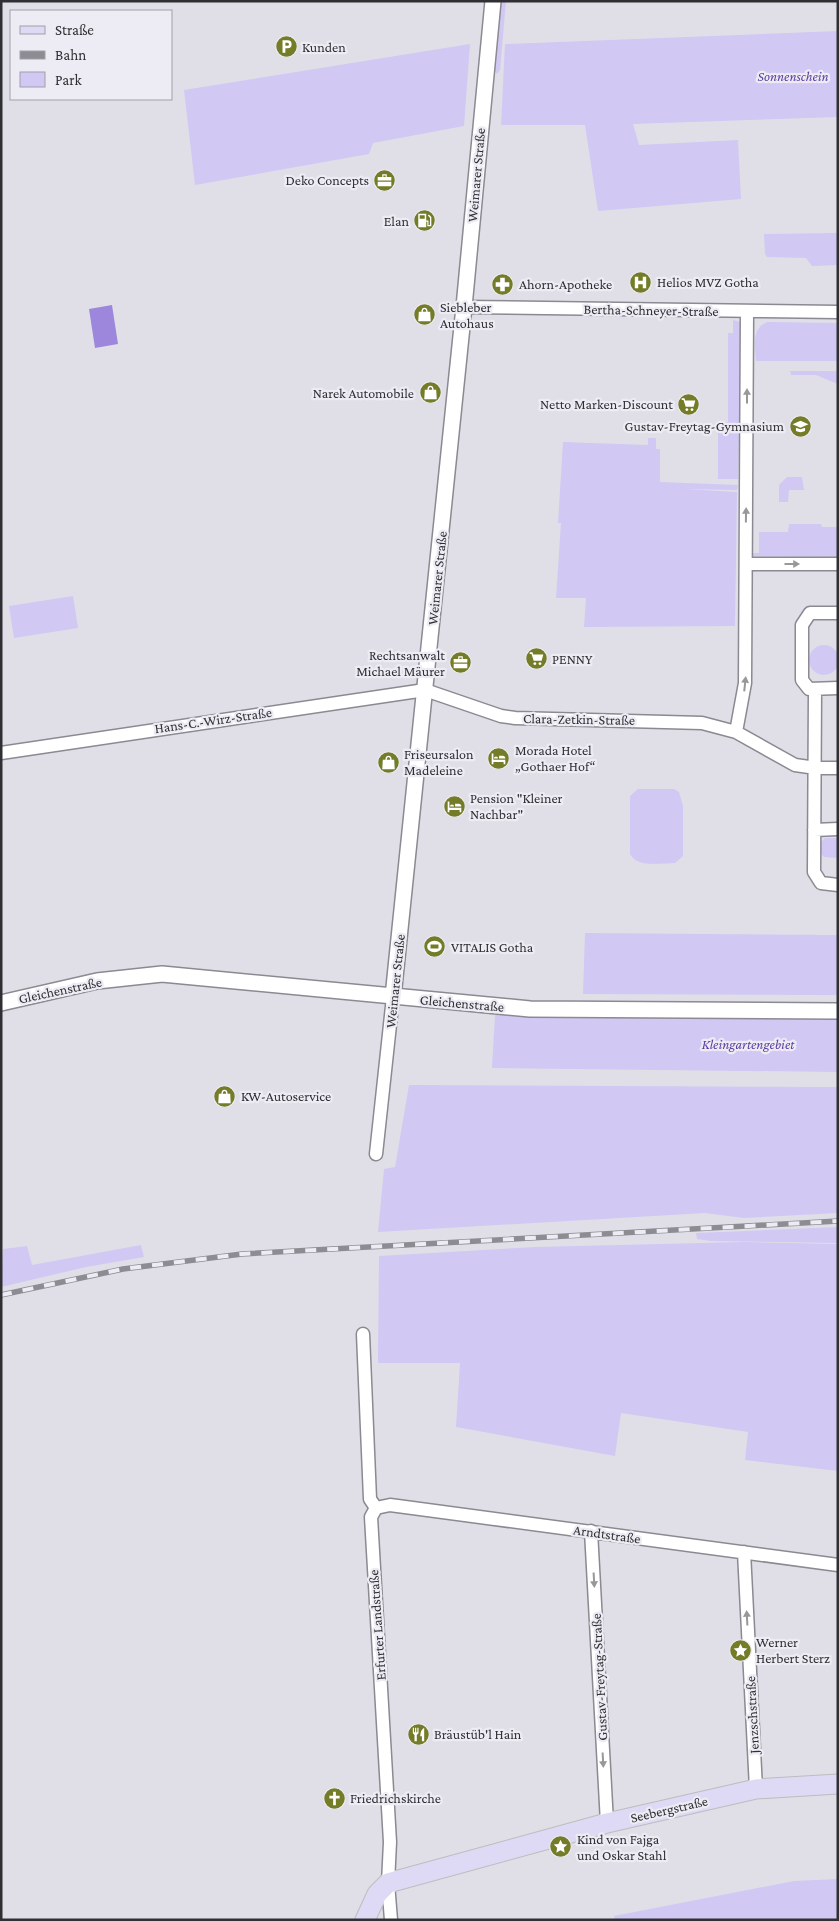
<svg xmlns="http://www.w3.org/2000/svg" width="839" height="1921" font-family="'Crimson Pro',serif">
<rect width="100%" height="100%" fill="#e0dfe7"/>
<path fill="#d1c8f4" d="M501,1H506L500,70L497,74L494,70Z
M838,31V117L633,124L639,145L738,140L741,199L598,211L585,125H501L505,44Z
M470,44L464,126L373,143L369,154L195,185L184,90Z
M838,233V265L812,266L806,258L767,257L765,254L764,234Z
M733,320L740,322L742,327L738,479H718V422H728V333H733Z
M767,322L838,323V361H756C755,346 751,329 767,322Z
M790,371H838V384L816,375H791Z
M648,438H656V449H660V482L738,485L737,490L684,489L737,492L735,626L584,627L586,598H556L561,523H558L563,442L648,445Z
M787,477H802L804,490H789L788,502H779V485Z
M789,524H821L822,527H838V557L751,556L750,553H759V532H788Z
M73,596L78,628L14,638L9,606Z
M809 660a15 15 0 1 1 30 0a15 15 0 1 1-30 0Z
M638,789H674L679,792L683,806V856L675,863C661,863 637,868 630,854V796Z
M825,838H838V858L824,857L820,853V843Z
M585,933L838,935V995L583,994Z
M495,1015L838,1018V1072L492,1068Z
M409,1085L838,1087V1213L744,1218L705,1213L378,1232L384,1169L395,1167Z
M838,1227V1243L711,1241L697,1239L696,1233Z
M744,1242L838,1244V1471L745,1460L748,1432L621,1413L615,1456L456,1427L460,1363H378L379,1256L536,1247Z
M141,1245L144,1257L86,1267L1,1287L3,1249L27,1246L32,1265Z
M838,1879V1920H615L614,1916L794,1881Z"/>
<path fill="#9d87dd" d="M112,305L118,344L95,348L89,309Z"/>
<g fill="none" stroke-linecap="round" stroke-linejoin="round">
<defs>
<path id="minor" d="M464,307L838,312
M746,564H838
M838,613H810L802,625V680L809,689L838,688
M815,690L814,872L821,883L838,885
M736,732L745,683L747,311
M1,753L425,690L501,716L515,718L702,723L736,732L795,765L816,768H838
M814,830L838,829
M376,1154L393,997
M363,1334L370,1499L376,1508
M376,1508L390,1505L838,1565
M376,1508L371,1517L390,1842L388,1883L391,1920
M591,1531L607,1823
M744,1552L756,1789"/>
<path id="tertiary" d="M393,997L464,307L493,1
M1,1003L97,981L162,974L530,1009L838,1011"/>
<path id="primary" d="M365,1920L377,1894L388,1883L607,1823L756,1789L838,1784"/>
</defs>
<use href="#minor" stroke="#8b8991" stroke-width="15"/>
<use href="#tertiary" stroke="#8b8991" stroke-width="18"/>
<use href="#primary" stroke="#bdbcbe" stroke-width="21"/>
<use href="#minor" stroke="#fff" stroke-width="12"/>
<use href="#tertiary" stroke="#fff" stroke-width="15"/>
<use href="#primary" stroke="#ded9f4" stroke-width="19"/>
<defs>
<path id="rail" d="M1,1295L123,1269L242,1254L838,1221"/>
</defs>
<use href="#rail" stroke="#8d8c93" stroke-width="5.5"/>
<use href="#rail" stroke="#edecf4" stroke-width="4" stroke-dasharray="11" stroke-linecap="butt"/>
</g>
<defs><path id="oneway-solid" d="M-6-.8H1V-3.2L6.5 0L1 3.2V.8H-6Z" transform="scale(1.25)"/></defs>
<g fill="#989799">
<use href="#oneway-solid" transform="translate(747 396) rotate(-90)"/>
<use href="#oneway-solid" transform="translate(746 515) rotate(-89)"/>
<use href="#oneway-solid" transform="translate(792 564)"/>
<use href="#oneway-solid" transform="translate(745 684) rotate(-84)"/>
<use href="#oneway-solid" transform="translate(594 1580) rotate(87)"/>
<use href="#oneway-solid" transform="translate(747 1618) rotate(-93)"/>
<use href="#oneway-solid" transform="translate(603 1760) rotate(87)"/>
</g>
<defs>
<symbol id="parking-disc" viewBox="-11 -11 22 22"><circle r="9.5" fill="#747c27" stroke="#edecf4"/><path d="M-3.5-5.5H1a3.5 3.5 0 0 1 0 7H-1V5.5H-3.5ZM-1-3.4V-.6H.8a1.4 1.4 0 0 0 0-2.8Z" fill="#fff"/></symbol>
<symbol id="office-disc" viewBox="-11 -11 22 22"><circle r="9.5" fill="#747c27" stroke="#edecf4"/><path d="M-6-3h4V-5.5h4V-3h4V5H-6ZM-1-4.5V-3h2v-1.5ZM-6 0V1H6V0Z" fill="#fff"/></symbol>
<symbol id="fuel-disc" viewBox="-11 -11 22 22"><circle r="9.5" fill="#747c27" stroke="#edecf4"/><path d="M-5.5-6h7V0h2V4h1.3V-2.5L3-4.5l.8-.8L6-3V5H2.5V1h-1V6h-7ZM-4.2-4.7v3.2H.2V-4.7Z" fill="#fff"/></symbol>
<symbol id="hospital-disc" viewBox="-11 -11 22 22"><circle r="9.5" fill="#747c27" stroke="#edecf4"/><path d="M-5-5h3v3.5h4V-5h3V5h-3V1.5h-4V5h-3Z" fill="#fff"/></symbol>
<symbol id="pharmacy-disc" viewBox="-11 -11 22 22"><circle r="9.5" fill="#747c27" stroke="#edecf4"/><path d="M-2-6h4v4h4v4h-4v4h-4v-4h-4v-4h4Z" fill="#fff"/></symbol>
<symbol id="shop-disc" viewBox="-11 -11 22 22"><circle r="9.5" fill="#747c27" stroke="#edecf4"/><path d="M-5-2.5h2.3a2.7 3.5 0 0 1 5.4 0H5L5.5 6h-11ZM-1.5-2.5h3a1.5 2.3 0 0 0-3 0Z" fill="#fff"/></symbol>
<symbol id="supermarket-disc" viewBox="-11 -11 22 22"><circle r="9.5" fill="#747c27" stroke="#edecf4"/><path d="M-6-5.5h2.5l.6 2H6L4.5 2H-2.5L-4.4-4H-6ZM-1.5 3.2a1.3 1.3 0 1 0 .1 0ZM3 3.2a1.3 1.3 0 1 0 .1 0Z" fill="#fff"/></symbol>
<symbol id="school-disc" viewBox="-11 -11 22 22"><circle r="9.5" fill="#747c27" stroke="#edecf4"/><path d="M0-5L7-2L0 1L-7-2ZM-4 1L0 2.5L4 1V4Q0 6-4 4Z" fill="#fff"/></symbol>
<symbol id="hotel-disc" viewBox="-11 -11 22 22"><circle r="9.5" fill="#747c27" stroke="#edecf4"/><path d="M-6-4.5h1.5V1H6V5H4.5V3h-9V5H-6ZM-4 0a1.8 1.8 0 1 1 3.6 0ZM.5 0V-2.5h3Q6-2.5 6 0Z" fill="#fff"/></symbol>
<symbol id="stadium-disc" viewBox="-11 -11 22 22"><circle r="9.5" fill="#747c27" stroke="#edecf4"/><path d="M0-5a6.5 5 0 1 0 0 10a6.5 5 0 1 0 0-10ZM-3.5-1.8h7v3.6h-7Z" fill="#fff"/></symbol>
<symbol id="sight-disc" viewBox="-11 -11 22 22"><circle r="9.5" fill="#747c27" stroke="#edecf4"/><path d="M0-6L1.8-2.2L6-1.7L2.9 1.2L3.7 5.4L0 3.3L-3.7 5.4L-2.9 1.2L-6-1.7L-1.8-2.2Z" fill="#fff"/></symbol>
<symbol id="restaurant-disc" viewBox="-11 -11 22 22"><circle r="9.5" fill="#747c27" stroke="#edecf4"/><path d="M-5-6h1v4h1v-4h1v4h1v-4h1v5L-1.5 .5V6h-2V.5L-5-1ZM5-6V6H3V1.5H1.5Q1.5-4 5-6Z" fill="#fff"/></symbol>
<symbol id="church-disc" viewBox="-11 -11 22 22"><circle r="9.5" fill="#747c27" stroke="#edecf4"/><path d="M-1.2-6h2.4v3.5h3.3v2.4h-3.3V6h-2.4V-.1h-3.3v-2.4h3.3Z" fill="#fff"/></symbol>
</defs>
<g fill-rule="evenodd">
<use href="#parking-disc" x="274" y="34" width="25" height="25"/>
<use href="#office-disc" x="372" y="168" width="25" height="25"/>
<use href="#fuel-disc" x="412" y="208" width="25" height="25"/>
<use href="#hospital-disc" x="628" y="270" width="25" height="25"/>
<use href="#pharmacy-disc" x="490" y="272" width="25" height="25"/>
<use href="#shop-disc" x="412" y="302" width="25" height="25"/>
<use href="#shop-disc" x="418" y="380" width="25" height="25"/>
<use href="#supermarket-disc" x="676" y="392" width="25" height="25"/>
<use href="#school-disc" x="788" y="414" width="25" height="25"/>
<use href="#supermarket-disc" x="524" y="646" width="25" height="25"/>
<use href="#office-disc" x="448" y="650" width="25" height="25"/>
<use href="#hotel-disc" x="486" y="746" width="25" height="25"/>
<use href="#shop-disc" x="376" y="750" width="25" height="25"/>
<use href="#hotel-disc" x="442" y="794" width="25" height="25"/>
<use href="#stadium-disc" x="422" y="934" width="25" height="25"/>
<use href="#shop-disc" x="212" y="1084" width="25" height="25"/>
<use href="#sight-disc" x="728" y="1638" width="25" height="25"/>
<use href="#restaurant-disc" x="406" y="1722" width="25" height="25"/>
<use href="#church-disc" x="322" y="1786" width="25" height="25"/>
<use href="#sight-disc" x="548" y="1834" width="25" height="25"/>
</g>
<g text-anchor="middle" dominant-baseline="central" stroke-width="4.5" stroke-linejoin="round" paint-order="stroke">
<g font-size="14" fill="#302f33" stroke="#edecf4" text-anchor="start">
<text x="302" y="47">Kunden</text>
<text x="369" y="180" text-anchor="end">Deko Concepts</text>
<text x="409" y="221" text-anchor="end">Elan</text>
<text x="657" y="282">Helios MVZ Gotha</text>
<text x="519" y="284">Ahorn-Apotheke</text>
<text x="440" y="307">Siebleber<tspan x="440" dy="16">Autohaus</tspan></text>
<text x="414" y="393" text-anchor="end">Narek Automobile</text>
<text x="673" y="404" text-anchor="end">Netto Marken-Discount</text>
<text x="784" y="426" text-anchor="end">Gustav-Freytag-Gymnasium</text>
<text x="445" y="655" text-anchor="end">Rechtsanwalt<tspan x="445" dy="16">Michael Mäurer</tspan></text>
<text x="552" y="659">PENNY</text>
<text x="515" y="750">Morada Hotel<tspan x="515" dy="16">„Gothaer Hof“</tspan></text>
<text x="404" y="754">Friseursalon<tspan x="404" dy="16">Madeleine</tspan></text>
<text x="470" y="798">Pension "Kleiner<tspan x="470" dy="16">Nachbar"</tspan></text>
<text x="451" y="947">VITALIS Gotha</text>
<text x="241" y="1096">KW-Autoservice</text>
<text x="756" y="1642">Werner<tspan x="756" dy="16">Herbert Sterz</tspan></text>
<text x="434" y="1734">Bräustüb'l Hain</text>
<text x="350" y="1798">Friedrichskirche</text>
<text x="577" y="1839">Kind von Fajga<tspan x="577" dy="16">und Oskar Stahl</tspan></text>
</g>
<g font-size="14" font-style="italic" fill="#5e3da2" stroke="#edecf4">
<text x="793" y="76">Sonnenschein</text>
<text x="748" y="1044">Kleingartengebiet</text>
</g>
<g font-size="14" fill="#302f33" stroke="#edecf4">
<text transform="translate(476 175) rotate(-85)">Weimarer Straße</text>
<text transform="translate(651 310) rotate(1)">Bertha-Schneyer-Straße</text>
<text transform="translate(437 578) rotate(-84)">Weimarer Straße</text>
<text transform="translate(579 719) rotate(1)">Clara-Zetkin-Straße</text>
<text transform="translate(213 720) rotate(-8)">Hans-C.-Wirz-Straße</text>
<text transform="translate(395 981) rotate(-84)">Weimarer Straße</text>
<text transform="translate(60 990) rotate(-12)">Gleichenstraße</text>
<text transform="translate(462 1003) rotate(5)">Gleichenstraße</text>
<text transform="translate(607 1534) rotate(8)">Arndtstraße</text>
<text transform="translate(377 1625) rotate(-94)">Erfurter Landstraße</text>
<text transform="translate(599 1677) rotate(-93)">Gustav-Freytag-Straße</text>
<text transform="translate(752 1715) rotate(-93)">Jenzschstraße</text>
<text transform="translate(669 1809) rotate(-13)">Seebergstraße</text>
</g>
</g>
<rect width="839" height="1921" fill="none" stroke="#302f33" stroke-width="5"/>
<rect x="10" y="10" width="162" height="90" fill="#edecf4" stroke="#a1a0a7"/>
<rect x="20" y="26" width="25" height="8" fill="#ded9f4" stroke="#a1a0a7"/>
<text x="55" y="35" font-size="15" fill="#302f33">Straße</text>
<rect x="20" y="51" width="25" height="8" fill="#8d8c93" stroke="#a1a0a7"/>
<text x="55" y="60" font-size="15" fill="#302f33">Bahn</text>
<rect x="20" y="72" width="25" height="15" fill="#d1c8f4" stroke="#a1a0a7"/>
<text x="55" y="85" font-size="15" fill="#302f33">Park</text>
</svg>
